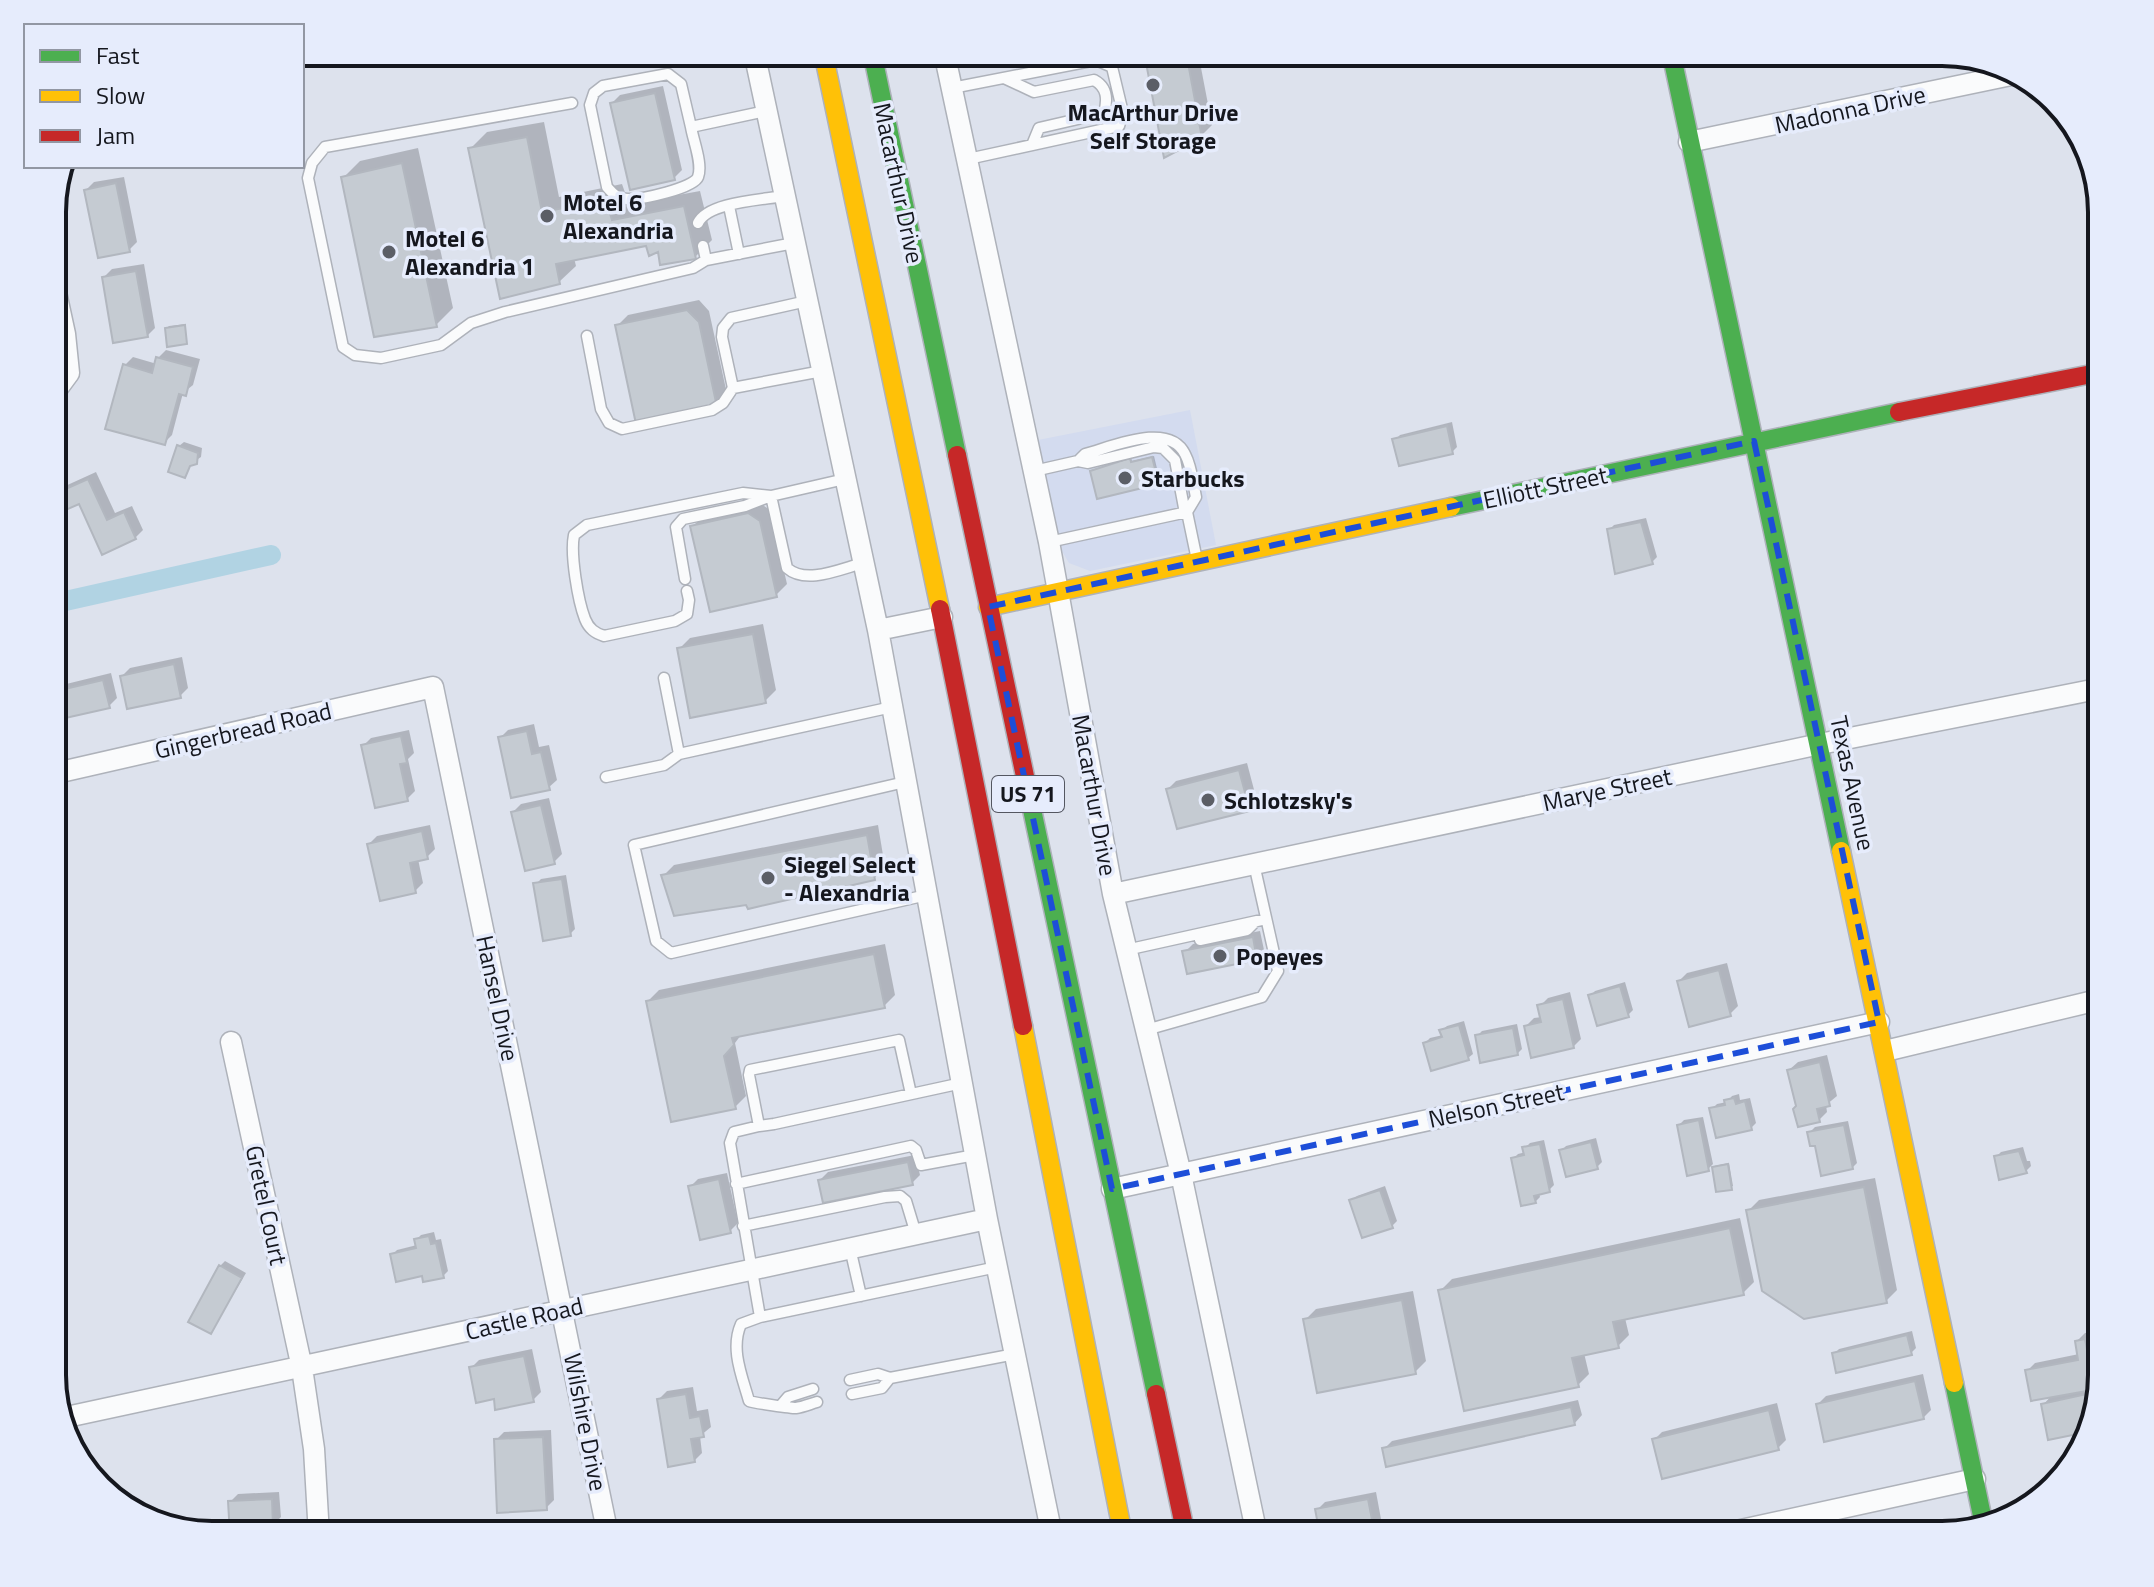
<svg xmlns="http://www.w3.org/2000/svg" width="2154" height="1587" font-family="'Titillium Web',sans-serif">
<rect width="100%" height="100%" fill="#dde2ed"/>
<path fill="#d3dbef" d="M1190,410L1216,545L1090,571L1069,563L1062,551L1038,440Z"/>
<path fill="#0003" d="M1146,52H1198L1212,125L1201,136Z
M663,86L682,170L674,178L612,103L620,95Z
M544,122L559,197L622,184L629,204L700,191L712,240L695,257L659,250L648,244L574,258L576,266L559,282L470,149L487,132Z
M418,148L453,308L436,325L343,178L360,161Z
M124,177L137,242L129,250L86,190L94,182Z
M144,264L155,328L147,336L104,277L112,269Z
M699,300L709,311L727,394L716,405L617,326L628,315Z
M186,324V342L167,328L169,326Z
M166,350L200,359L193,385L183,393L172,435L164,443L125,365L133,357L157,364L158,358Z
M1452,422L1457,447L1452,452L1395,440L1400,435Z
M184,442L202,448L201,457L192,463L184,476L179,446Z
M1154,456L1160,481L1158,483L1093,471L1131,458L1132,461Z
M96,472L115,513L132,506L143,530L135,538L103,552L80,502L52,514V492Z
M760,503L770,510L787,584L776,595L692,527L703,516Z
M1646,518L1657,557L1652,562L1609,530L1614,525Z
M763,624L776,690L765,701L679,649L690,638Z
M182,657L188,688L180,696L122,676L130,668Z
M111,673L117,698L109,706L52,719L54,687Z
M534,724L539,747L549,745L557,780L548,788L500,738L508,730Z
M409,730L414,753L408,759L415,791L407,799L363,746L371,738Z
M1247,763L1257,801L1249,809L1168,789L1176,781Z
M549,798L562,854L554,862L513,812L521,804Z
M430,825L435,849L427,857L418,859L423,883L415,891L369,844L377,836Z
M878,825L885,867L874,878L747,902L663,876L674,865Z
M566,875L575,929L570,934L536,884L541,879Z
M1260,931L1264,950L1256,959L1185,952L1193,944Z
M885,944L895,995L884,1006L741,1035L735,1043L746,1096L735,1107L648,1001L659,990Z
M1727,963L1738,1006L1730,1014L1679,981L1687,973Z
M1625,982L1633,1010L1628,1015L1590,996L1595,991Z
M1570,992L1581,1039L1573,1047L1526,1026L1534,1018L1542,1017L1540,1006L1548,998Z
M1464,1021L1473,1054L1468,1058L1425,1043L1430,1038L1443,1035L1442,1030L1447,1026Z
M1517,1024L1522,1049L1517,1054L1477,1036L1482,1031Z
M1827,1055L1837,1096L1826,1105L1827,1112L1819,1120L1798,1107L1789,1070L1798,1062Z
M1739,1094L1740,1100L1750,1098L1756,1123L1751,1128L1712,1109L1717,1104L1727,1102L1732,1096Z
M1703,1117L1713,1164L1708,1169L1679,1125L1684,1120Z
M1848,1121L1857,1163L1852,1168L1817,1143L1810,1132L1815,1127Z
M1596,1138L1602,1162L1597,1167L1561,1151L1566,1146Z
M1544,1140L1554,1185L1549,1190L1539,1193L1540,1197L1535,1202L1513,1159L1518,1154L1526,1152L1525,1148L1530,1143Z
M2023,1147L2027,1161H2030L2031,1166L2026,1171L1996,1157L2001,1152Z
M915,1155L920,1175L912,1183L820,1180L828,1172Z
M1729,1163L1733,1186L1718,1190L1714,1166Z
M727,1173L738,1223L730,1231L690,1187L698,1179Z
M1875,1178L1897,1290L1886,1301L1748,1211L1759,1200Z
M1385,1186L1397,1221L1392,1226L1352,1201L1357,1196Z
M1740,1218L1754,1282L1743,1293L1625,1318L1629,1335L1618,1346L1584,1353L1589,1374L1578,1385L1441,1290L1452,1279Z
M434,1232L436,1240L441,1239L448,1271L443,1276L423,1273L392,1255L397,1250L417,1245L416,1240L421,1235Z
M225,1261L246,1273L211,1332L220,1266Z
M1413,1291L1426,1361L1415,1372L1305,1320L1316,1309Z
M1912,1331L1916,1348L1911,1353L1834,1354L1839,1349Z
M2092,1332L2096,1348L2102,1347V1376L2083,1430L2043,1405L2052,1395L2027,1371L2035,1363L2079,1354L2077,1341L2085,1333Z
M532,1349L541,1392L533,1400L495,1397L471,1368L479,1360Z
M1923,1374L1931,1410L1923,1418L1818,1404L1826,1396Z
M693,1387L697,1411L708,1409L711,1427L700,1436L702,1453L694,1461L659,1399L667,1391Z
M1578,1400L1582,1415L1574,1424L1384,1449L1392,1441Z
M1777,1403L1786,1440L1778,1448L1654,1440L1662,1432Z
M551,1430L554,1500L546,1508L496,1440L504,1432Z
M279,1492L281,1517L273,1525H268V1535H232L230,1502L238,1494Z
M1376,1492L1384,1535H1322L1317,1510L1325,1502Z
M556,1523L558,1535H521L529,1526Z"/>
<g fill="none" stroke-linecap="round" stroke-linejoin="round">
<path stroke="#b1d3e3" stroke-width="20" d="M52,604L271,555"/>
</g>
<path fill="#c5cbd2" stroke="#b2b7bf" stroke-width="2" d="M1144,52H1186L1202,138L1164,158Z
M655,93L675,180L630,190L610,103Z
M527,137L542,212L606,200L612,220L684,206L696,259L660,265L658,252L649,256L646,246L556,264L560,284L500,299L468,148Z
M402,163L437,327L374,337L341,177Z
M116,183L130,252L98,258L84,190Z
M136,271L148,337L113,343L102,277Z
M687,310L699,322L717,407L636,424L615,325Z
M185,325L187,344L167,347L165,328Z
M156,357L193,367L186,396L179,394L165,445L105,429L123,364L152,373Z
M1447,426L1453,454L1399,466L1392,439Z
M177,445L198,453L197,464L190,466L185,478L168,472Z
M1152,457L1159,484L1097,499L1090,471L1130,458L1131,462Z
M88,479L107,520L124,512L136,539L102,555L79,504L52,516V495Z
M748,513L760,521L777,597L710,612L690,526Z
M1641,522L1653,564L1615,574L1607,529Z
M753,634L766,703L690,718L677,648Z
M174,664L181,698L127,709L120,676Z
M103,680L110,708L52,721V692Z
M527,731L532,754L541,752L550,790L511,798L498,737Z
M401,736L407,763L400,764L408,801L375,808L361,745Z
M1239,770L1250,811L1177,829L1166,789Z
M541,805L555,864L525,871L511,812Z
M422,831L428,859L410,863L416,893L380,901L367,844Z
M867,835L875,880L748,909L746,905L674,916L661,875Z
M562,879L571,936L543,941L533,883Z
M1253,937L1257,960L1187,974L1182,951Z
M874,954L885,1008L732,1038L734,1045L724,1056L736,1109L671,1122L646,1001Z
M1719,970L1731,1016L1689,1027L1677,981Z
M1620,986L1629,1017L1597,1026L1588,995Z
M1563,999L1574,1048L1531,1058L1524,1026L1541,1022L1537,1005Z
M1459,1025L1469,1060L1431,1071L1423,1043L1442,1037L1439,1030Z
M1513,1028L1518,1055L1480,1063L1475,1035Z
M1820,1062L1830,1106L1817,1109L1820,1122L1798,1127L1793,1109L1796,1106L1787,1070Z
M1734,1098L1736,1104L1745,1101L1752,1130L1716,1138L1709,1108L1725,1105L1724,1100Z
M1699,1120L1709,1171L1687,1176L1677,1125Z
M1844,1125L1853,1169L1821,1176L1815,1146H1810L1807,1132Z
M1591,1142L1598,1169L1566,1177L1559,1150Z
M1540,1144L1550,1192L1534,1196L1536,1203L1521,1206L1511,1158L1524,1155L1522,1147Z
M2019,1151L2027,1173L1999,1180L1994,1156Z
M908,1162L913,1185L823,1203L818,1180Z
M1728,1164L1732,1190L1716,1192L1712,1167Z
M719,1179L731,1233L700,1240L688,1186Z
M1864,1187L1887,1303L1804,1319L1762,1291L1746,1210Z
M1380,1190L1393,1228L1362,1238L1349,1200Z
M1730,1228L1744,1295L1613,1322L1619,1348L1572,1358L1579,1387L1464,1411L1438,1290Z
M429,1236L431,1244L436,1243L444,1278L423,1282L422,1276L396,1282L390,1254L416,1248L414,1239Z
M219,1265L242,1278L211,1334L188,1322Z
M1402,1300L1416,1374L1317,1393L1303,1319Z
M1907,1335L1912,1355L1836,1373L1832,1353Z
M2085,1339L2088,1355L2102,1352V1376L2098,1389L2031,1401L2025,1370L2078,1360L2075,1341Z
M524,1356L534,1402L495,1410L494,1399L476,1403L469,1367Z
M1915,1381L1924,1419L1824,1442L1816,1404Z
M2096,1392L2083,1433L2048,1440L2041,1404Z
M686,1394L690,1418L700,1416L704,1437L691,1439L695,1462L668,1467L657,1399Z
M1571,1407L1575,1425L1386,1467L1382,1448Z
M1769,1410L1779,1450L1662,1479L1652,1439Z
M543,1437L547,1510L497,1513L494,1439Z
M272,1499L273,1527L260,1528V1535H230L228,1501Z
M1368,1499L1375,1535H1320L1315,1509Z"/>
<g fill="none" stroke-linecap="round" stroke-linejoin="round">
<defs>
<path id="lane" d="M1004,78L1034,92L1094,80C1107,87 1108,99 1104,113L1039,128L1032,145
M952,88L1096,60L1112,67L1123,113L1119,126L968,159
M572,103L325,147L312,163L308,178L343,347L355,355L381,358L441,345L471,323L505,312L693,268L706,260
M691,127L681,84L668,74L603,86L594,93L590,105L607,187C613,194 618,199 628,199C641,200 694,188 698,177C703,164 693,140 691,127L766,111
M729,206L739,254
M698,223C708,202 762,200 784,196
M703,246L706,260L794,243
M807,301L731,318L723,328L722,337L733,388L822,371
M587,336L601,409L609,423L622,429L712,410L723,403L733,388
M1078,461L1088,463L1154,447L1163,448L1175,460L1185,513
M1034,471L1078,461L1085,454C1112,447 1169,421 1185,454C1192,467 1193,483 1196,497L1187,512
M1049,542L1187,512L1197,560
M685,579L676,527L683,519L745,506L771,496L787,568C806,585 840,569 863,563
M687,591L689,600L687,614L675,621L604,636C595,633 589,629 585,619C578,601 570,554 574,535L587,525L743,493L771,496L845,479
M664,678L679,754
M606,777L664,765L679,754L892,707
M905,782L634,845L656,941L671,953L927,895
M1200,940L1247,930L1255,922
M1126,950L1266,919
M1146,1030L1262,997L1278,971L1254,864
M911,1094L899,1040L750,1070L749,1075L759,1126L774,1124L962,1083
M759,1126L734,1132L730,1143L760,1317L997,1267
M736,1184L911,1146L916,1150L921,1165L975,1155
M743,1226L885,1197L900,1196L906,1201L916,1234
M850,1248L861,1296
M760,1317L741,1324C730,1349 742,1376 749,1401C754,1403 791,1408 796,1408C803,1407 810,1404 817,1402
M850,1380L878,1374L890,1378
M852,1394L882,1388L890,1378L1015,1354
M782,1404L788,1397L813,1389"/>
<path id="street" d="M754,52L878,630L987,1219L1052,1535
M944,52L1049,542L1113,894L1181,1174L1257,1535
M1689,142L2011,75
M52,396L69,373L65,334L52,274
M878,630L942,617
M52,774L433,687L608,1535
M1113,894L1820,744L2102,688
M231,1042L302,1368L314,1449L319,1535
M1885,1051L2102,999
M1112,1189L1879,1022
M62,1418L987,1219
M1718,1535L1975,1479"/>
<path id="fast" d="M872,52L957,455
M1671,52L1841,851
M1451,507L1899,412
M1030,800L1156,1394
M1954,1383L1984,1525"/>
<path id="slow" d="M823,52L940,609
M988,607L1451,507
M1841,851L1954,1383
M1023,1026L1123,1535"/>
<path id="jam" d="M1899,412L2102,372
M957,455L1030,800
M940,609L1023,1026
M1156,1394L1186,1535"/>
</defs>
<use href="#lane" stroke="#aeb2ba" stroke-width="13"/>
<use href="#street" stroke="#aeb2ba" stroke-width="23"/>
<use href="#fast" stroke="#aeb2ba" stroke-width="21"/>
<use href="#slow" stroke="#aeb2ba" stroke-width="21"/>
<use href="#jam" stroke="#aeb2ba" stroke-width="21"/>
<use href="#lane" stroke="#fafbfc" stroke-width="10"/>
<use href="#street" stroke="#fafbfc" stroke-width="20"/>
<use href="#fast" stroke="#4caf50" stroke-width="18"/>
<use href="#slow" stroke="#ffc107" stroke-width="18"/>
<use href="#jam" stroke="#c62828" stroke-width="18"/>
</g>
<path fill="none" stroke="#1d4ed8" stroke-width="6" stroke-dasharray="16 10" stroke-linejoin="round" d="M1754,441L1879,1022L1112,1189L988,607Z"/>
<g fill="#5b5e66" stroke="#e6ecfc" stroke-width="3">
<circle cx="1153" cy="85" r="8"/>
<circle cx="547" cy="216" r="8"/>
<circle cx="389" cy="252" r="8"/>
<circle cx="1125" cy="478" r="8"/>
<circle cx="1208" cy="800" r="8"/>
<circle cx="768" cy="878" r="8"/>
<circle cx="1220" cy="956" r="8"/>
</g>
<g text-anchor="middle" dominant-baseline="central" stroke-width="7" stroke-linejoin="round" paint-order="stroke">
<rect fill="#e6ecfc" stroke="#545761" stroke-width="2" x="992" y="776" width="72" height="36" rx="6"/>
<g font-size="22" font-weight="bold" fill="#15171e">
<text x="1028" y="794">US 71</text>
</g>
<g font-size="24" fill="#15171e" stroke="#e6ecfc">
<text transform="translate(1850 109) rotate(-12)">Madonna Drive</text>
<text transform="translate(899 183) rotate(78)">Macarthur Drive</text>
<text transform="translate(1545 487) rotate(-12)">Elliott Street</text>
<text transform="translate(243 730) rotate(-13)">Gingerbread Road</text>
<text transform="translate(1853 783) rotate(78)">Texas Avenue</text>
<text transform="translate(1607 789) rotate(-12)">Marye Street</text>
<text transform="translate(1095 795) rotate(80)">Macarthur Drive</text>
<text transform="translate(498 998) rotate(78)">Hansel Drive</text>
<text transform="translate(1496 1105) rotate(-12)">Nelson Street</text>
<text transform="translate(267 1205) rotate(78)">Gretel Court</text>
<text transform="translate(524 1318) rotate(-13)">Castle Road</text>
<text transform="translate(586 1422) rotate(79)">Wilshire Drive</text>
</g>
<g font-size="24" font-weight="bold" fill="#15171e" stroke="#e6ecfc" text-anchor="start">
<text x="1153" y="112" text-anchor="middle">MacArthur Drive<tspan x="1153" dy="28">Self Storage</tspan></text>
<text x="563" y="202">Motel 6<tspan x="563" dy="28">Alexandria</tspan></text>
<text x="405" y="238">Motel 6<tspan x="405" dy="28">Alexandria 1</tspan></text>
<text x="1141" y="478">Starbucks</text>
<text x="1224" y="800">Schlotzsky's</text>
<text x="784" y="864">Siegel Select<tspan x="784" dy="28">- Alexandria</tspan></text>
<text x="1236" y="956">Popeyes</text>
</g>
</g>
<path d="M0 0H2154V1587H0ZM212 66H1942A146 146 0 0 1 2088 212V1375A146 146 0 0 1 1942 1521H212A146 146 0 0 1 66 1375V212A146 146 0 0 1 212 66Z" fill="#e6ecfc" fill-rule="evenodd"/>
<path fill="none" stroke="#15171e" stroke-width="4" d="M212 66H1942A146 146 0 0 1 2088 212V1375A146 146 0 0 1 1942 1521H212A146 146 0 0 1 66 1375V212A146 146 0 0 1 212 66Z"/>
<rect x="24" y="24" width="280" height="144" fill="#e6ecfc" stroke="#9297a3" stroke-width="2"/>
<rect x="40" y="50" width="40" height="12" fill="#4caf50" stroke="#9297a3" stroke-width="2"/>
<text x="96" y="64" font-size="24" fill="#15171e">Fast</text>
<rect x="40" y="90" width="40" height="12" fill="#ffc107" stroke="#9297a3" stroke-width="2"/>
<text x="96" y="104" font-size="24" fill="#15171e">Slow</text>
<rect x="40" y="130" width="40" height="12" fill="#c62828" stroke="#9297a3" stroke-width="2"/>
<text x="96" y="144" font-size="24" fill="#15171e">Jam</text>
</svg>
